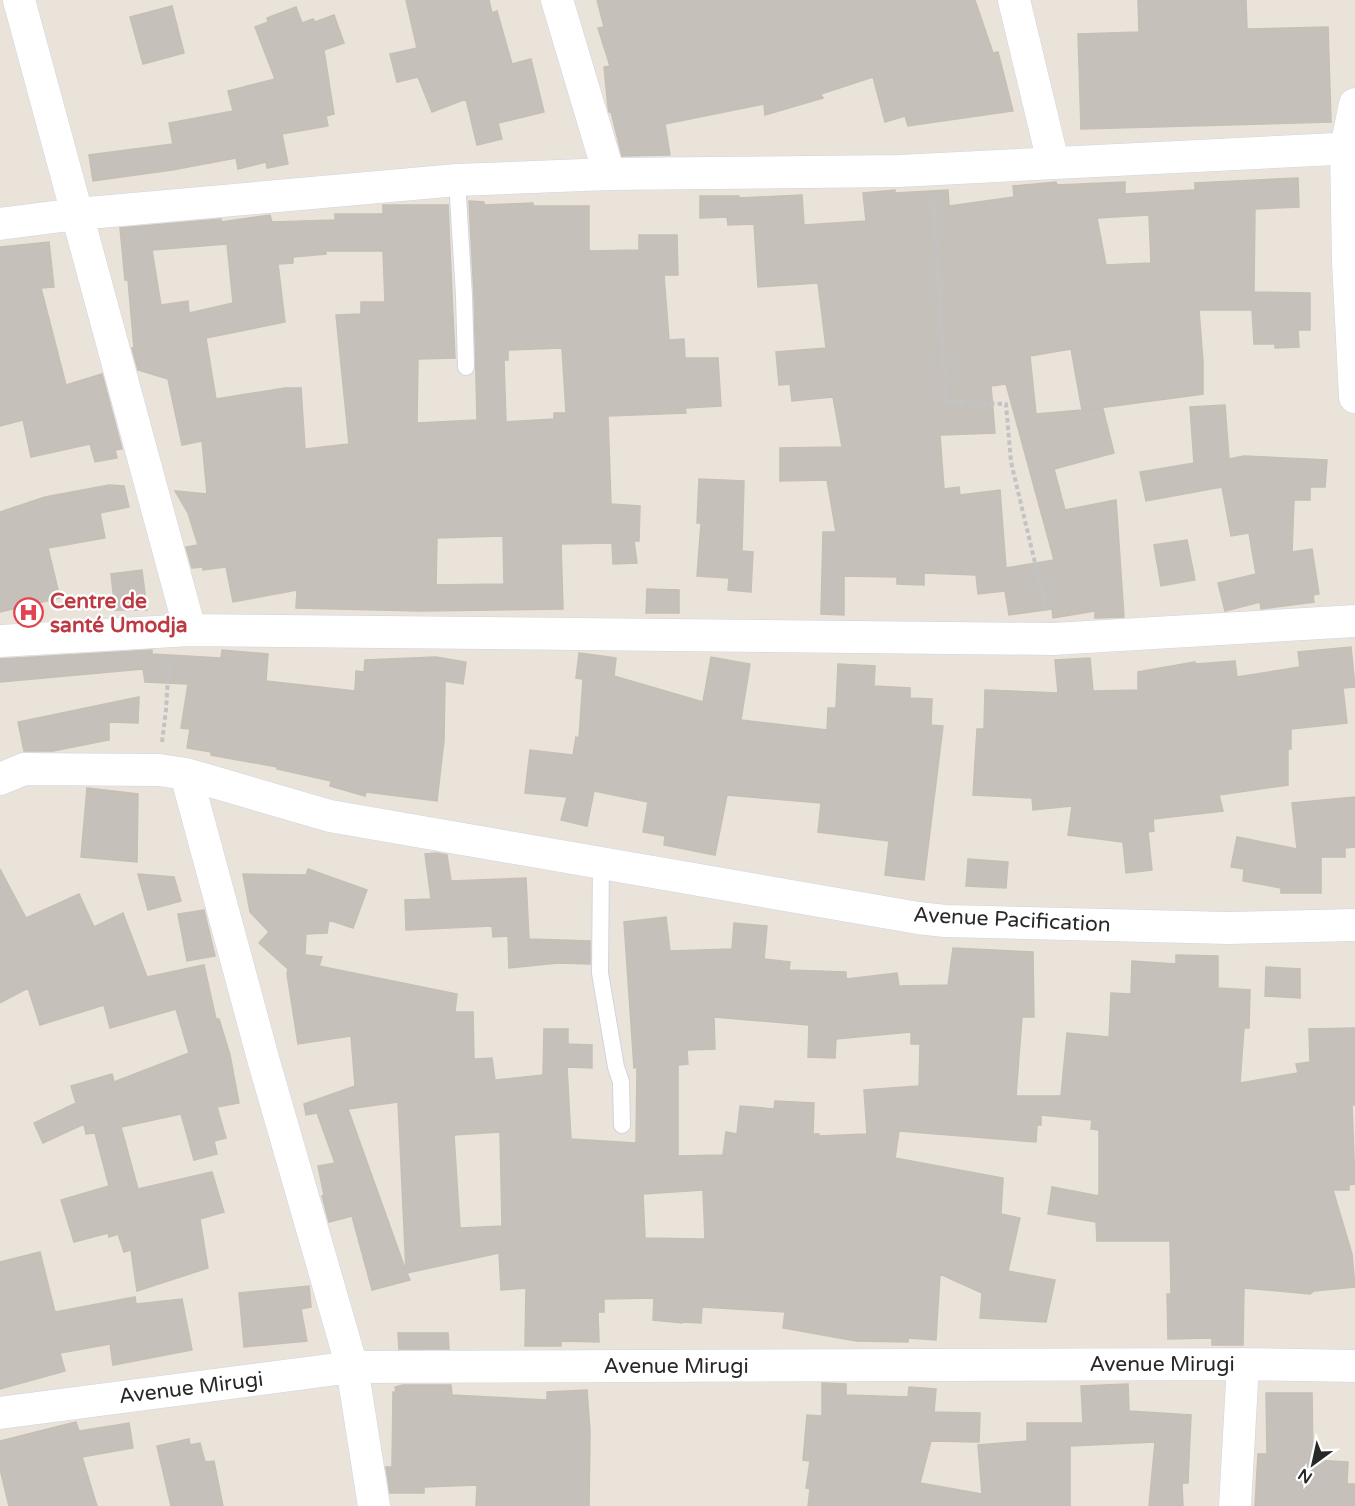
<svg xmlns="http://www.w3.org/2000/svg" width="1355" height="1506" font-family="'Varela Round',sans-serif">
<rect width="100%" height="100%" fill="#eae3da"/>
<path fill="#c5c0ba" stroke="#c5bfb4" stroke-width="1.5" fill-rule="evenodd" d="M406,0H489L492,13L497,11L512,64L531,59L544,112L498,123L502,139L477,145L466,99L432,112L418,77L397,82L390,54L417,48Z
M597,0H975L993,53L998,52L1013,111L908,126L905,116L885,122L873,77L821,94L823,98L765,115L764,104L665,124L670,155L622,156L611,112H609L608,107L604,67L610,66L598,28L604,27Z
M1138,0H1246L1247,29L1328,27L1331,122L1081,129L1078,34L1139,32Z
M172,6L184,53L143,64L130,17Z
M296,7L302,23L313,19L315,22L334,15L344,43L324,50L334,114L326,116L328,126L282,134L288,164L267,168L266,162L238,169L236,158L172,170L93,181L89,155L173,144L169,123L233,111L228,91L275,79L255,27L268,22L267,18Z
M1298,178L1299,207L1255,209L1254,292L1310,293V330H1298L1299,347L1275,348V344H1254L1252,310H1199L1203,362V394L1084,410L1103,409L1114,453L1054,469L1065,510L1116,500L1124,617L1095,618V611L1053,618L1052,609L1009,615L1005,591L978,594L976,575L924,573V585L897,584V577L844,576V615L821,614L823,532H836L827,480L780,481V448L842,447L833,397L792,401L790,384L779,385L776,352L826,348L818,283L758,287L754,224L728,225L727,217L700,218V196H739V198L802,195L804,225L866,221L863,193L895,190V193L948,190L949,206L1014,197L1013,186L1056,182L1057,185L1125,182V194L1195,190V183ZM1149,215L1151,263L1106,265L1097,218ZM1071,349L1082,410L1036,414L1030,356ZM1006,384L1054,560L1006,568L1000,490L960,495L959,487L944,489L940,435L995,433L991,386Z
M469,201L484,202V205L533,203V206H589V251L639,250V235H677L678,275H664L669,340L684,339L685,358H718L721,406L685,408L686,413L608,416L611,504L640,506L639,541H634L637,563L613,564L612,543L561,544L563,609L421,611L296,608L297,590L233,602L226,567L203,570V567L192,568L186,547L198,545L188,513L175,491L207,494L202,441L182,445L168,379L138,370L132,348H134L128,280H125L120,228L221,219V222L270,215L272,222L335,220V214H383V205H448L455,358L418,359L417,423L477,420L474,296ZM227,244L233,303L189,313L188,301L161,305L152,250ZM326,251H383L385,302H361V314L336,315L349,444L305,449L301,388H285L216,399L206,338L285,322L278,264L293,263V257L326,254ZM562,348L566,413H554V419L506,422L504,360H508V350ZM503,536L504,584L436,585L437,538Z
M49,242L54,287L41,288L66,385L102,374L122,449L115,450L117,458L95,462L90,444L31,457L23,420L0,426V247Z
M1225,405L1229,459L1244,456L1327,460L1325,487H1310V500H1294L1292,552L1312,549L1319,594L1313,595L1314,602L1261,609L1260,602L1225,611L1218,583L1256,574L1249,533L1231,536L1222,487L1146,501L1140,472L1194,463L1190,407Z
M699,479L744,481L742,551L753,552L751,592L728,590L729,578L697,576L701,523H697Z
M109,485L124,486L129,507L100,513L105,538L48,548L60,598L0,612V512L45,497Z
M1187,540L1195,580L1161,586L1154,545Z
M142,570L147,610H115L111,574Z
M647,589L679,590V613H646Z
M1351,647L1355,687L1343,688L1347,723L1291,729V749H1288V785L1219,795L1223,811L1153,819L1154,831L1148,832L1152,870L1126,873L1123,842L1068,835L1072,806L1033,810L1032,798L973,795L977,729H984L985,690L1058,693L1055,660L1090,658L1093,691L1138,690V672L1195,662V664L1235,661L1237,677L1300,667L1298,652Z
M152,650V654L221,658L222,650L268,654L266,681L355,691L356,671L364,672L365,660L436,657L466,662L463,684L445,681L444,740L437,801L366,792L365,796L330,786L331,781L277,769V767L211,755V752L187,748L190,729L181,728L188,684L145,682L143,669L0,682V659Z
M579,653L616,658L614,676L703,702L711,657L750,664L741,720L827,730L828,708H836L838,664L875,666L874,686L910,688V698L932,699L931,725L943,726L924,880L885,875L889,841L818,832L821,803L727,795L715,855L664,845L665,836L643,832L648,802L594,791L587,826L561,820L567,797L525,793L530,750L573,755L576,737L579,738L583,679L576,678Z
M139,697L138,723L109,722V740L53,751H24L18,722Z
M87,788L138,794L137,862L81,857Z
M1355,797V847L1345,848V857H1321V893H1281V888L1243,881L1244,869L1231,867L1237,837L1297,849L1292,803Z
M436,853L447,855L451,881L526,878L529,939L590,941V964L558,963L509,968L508,936L493,937L492,926L406,930L405,900L431,899L425,854Z
M968,859L1008,862L1006,888L966,886Z
M0,869L26,918L79,894L94,927L123,913L147,977L204,965L216,1019H219L230,1055L239,1103L217,1107L226,1138L214,1141L217,1154L194,1160L181,1114L121,1127L138,1189L212,1172L224,1212L200,1219L208,1268L137,1291L131,1250L124,1252L118,1234L109,1237L108,1233L74,1242L61,1200L109,1186L95,1133L86,1134L84,1124L43,1143L34,1123L76,1103L71,1086L112,1074L114,1082L189,1053L176,1009L110,1028L104,1005L40,1025L28,988L0,1003Z
M308,869L367,890L353,928L329,920L327,933L306,934L305,955L322,957L319,966L457,994L455,1012H473L474,1059L492,1058L495,1080L543,1075L544,1029H568V1044L592,1045V1068L567,1067L571,1139L636,1143L637,1067L634,1068L624,922L666,917L670,951L732,949L734,923L767,926L764,959L790,962L789,970L846,972V979L897,973L899,986L948,985L953,948L1033,952L1034,1017H1022L1016,1096H1061L1067,1033L1109,1037L1111,993L1131,994L1132,961L1176,964V955L1218,956V988L1250,990L1249,1028H1244L1240,1083L1298,1073L1296,1064L1310,1062L1309,1029L1355,1028V1105H1352L1355,1184L1349,1185V1190H1333L1352,1254L1355,1287L1314,1291L1310,1294L1244,1288L1243,1345H1212V1338L1168,1339L1167,1294H1171L1170,1241H1097L1096,1222L1048,1214L1052,1187L1099,1196V1130L1091,1129L1092,1120L1041,1115V1125H1037L1036,1142L899,1131L895,1158L1003,1178L1001,1214L1020,1218L1008,1271L1055,1280L1046,1322L980,1318L982,1293L940,1274L936,1340L908,1338V1342L856,1341L783,1328L785,1312L702,1307L701,1323L682,1322V1323L653,1320L654,1298L604,1299V1312H598L599,1342L561,1341V1346H525L526,1288L501,1290L499,1253L407,1273L410,1280L372,1290L352,1216L329,1222L322,1196L324,1195L318,1166L335,1163L317,1113L306,1115L304,1104L355,1086L351,1036L298,1044L287,974L288,969L259,943L269,932L250,912L243,874L306,875ZM714,1017L809,1025L808,1057L835,1058L836,1039L911,1032V1044H920L919,1086L864,1090L867,1134L819,1136V1134H813L814,1103L775,1101L774,1109L740,1106L737,1134L726,1132L723,1155L678,1156V1065L688,1064L687,1050L715,1049ZM398,1102L406,1271L348,1109ZM500,1132L502,1226L460,1228L454,1135ZM703,1190L705,1239L645,1238L643,1194Z
M138,874L174,877L181,901L148,910Z
M204,910L215,956L187,961L178,914Z
M1266,967L1300,969V998L1265,996Z
M40,1252L55,1312L135,1297L136,1304L182,1299L192,1350L113,1365L110,1344L60,1353L65,1371L0,1389V1262Z
M309,1286L311,1307L301,1309L307,1341L244,1347L239,1293Z
M398,1333H448L449,1349H399Z
M822,1383L846,1384V1395L908,1397L909,1387L936,1389L934,1412L980,1413L979,1442L931,1441L920,1483L982,1494L978,1445L1027,1441V1423H1083L1081,1386L1128,1384L1129,1411L1191,1415L1188,1483H1182L1183,1506H1149L1155,1442L1070,1446V1506H983L982,1500V1506H808L810,1489L806,1488L810,1461L803,1460L807,1415L822,1416Z
M403,1385H451L452,1395L547,1400V1392L587,1390L590,1431L589,1506H476L477,1485L424,1487V1493H390L386,1467H392L393,1392H396L395,1387Z
M1266,1393H1312L1313,1460L1348,1462L1347,1484H1355V1506H1255L1258,1454H1267Z
M76,1422L79,1431L129,1423L133,1448L82,1457L97,1506H9L0,1469V1441Z
M189,1439L190,1445L200,1443L205,1462L214,1461L223,1506H171L157,1446Z"/>
<g fill="none" stroke-linecap="round" stroke-linejoin="round">
<defs>
<path id="lane" d="M457,180L464,296L466,367
M601,863L600,973L616,1067L621,1082L622,1125"/>
<path id="street" d="M19,0L190,630
M557,0L609,174
M1014,0L1053,162
M1355,104L1346,148L1348,262L1355,397
M0,224L77,214L457,180L609,174L899,171L1355,148
M0,641L190,630L1053,639L1355,621
M186,774L264,1062L352,1367L374,1506
M0,779L24,769L159,770L186,774L330,816L918,918L945,921L1228,928L1355,925
M0,1413L352,1367L1243,1364L1355,1366
M1235,1506L1243,1364"/>
</defs>
<use href="#lane" stroke="#d0d3e1" stroke-width="18"/>
<use href="#street" stroke="#d0d3e1" stroke-width="33"/>
<path stroke="#c3c3c3" stroke-width="4" stroke-dasharray="4.5 3" stroke-linecap="butt" d="M933,199L946,402L1006,404L1011,462L1046,609
M162,742L166,710L169,660"/>
<use href="#lane" stroke="#fff" stroke-width="16"/>
<use href="#street" stroke="#fff" stroke-width="32"/>
</g>
<defs>
<symbol id="hospital-ring" viewBox="-11 -11 22 22"><circle r="9.5" fill="#fff" stroke="#e0444e" stroke-width="1.5"/><path d="M-5-5h3v3.5h4V-5h3V5h-3V1.5h-4V5h-3Z" fill="#e0444e"/></symbol>
</defs>
<g fill-rule="evenodd">
<use href="#hospital-ring" x="12" y="596" width="33" height="33"/>
</g>
<g text-anchor="middle" dominant-baseline="central" stroke-width="4.5" stroke-linejoin="round" paint-order="stroke">
<g font-size="21" font-weight="bold" fill="#be3a42" stroke="#fff" text-anchor="start">
<text x="50" y="601">Centre de<tspan x="50" dy="24">santé Umodja</tspan></text>
</g>
<g font-size="21" fill="#282828" stroke="#fff">
<text transform="translate(1012 920) rotate(3)">Avenue Pacification</text>
<text x="1162" y="1364">Avenue Mirugi</text>
<text x="676" y="1366">Avenue Mirugi</text>
<text transform="translate(191 1388) rotate(-7)">Avenue Mirugi</text>
</g>
</g>
<g transform="translate(1313 1464) rotate(213)" stroke="#ffffff" stroke-width="4.5" paint-order="stroke">
<path d="M0-4.5L10 22L0 15L-10 22Z" fill="#282828"/>
<text y="-9" font-size="16" font-weight="bold" text-anchor="middle" fill="#282828">N</text>
</g>
</svg>
